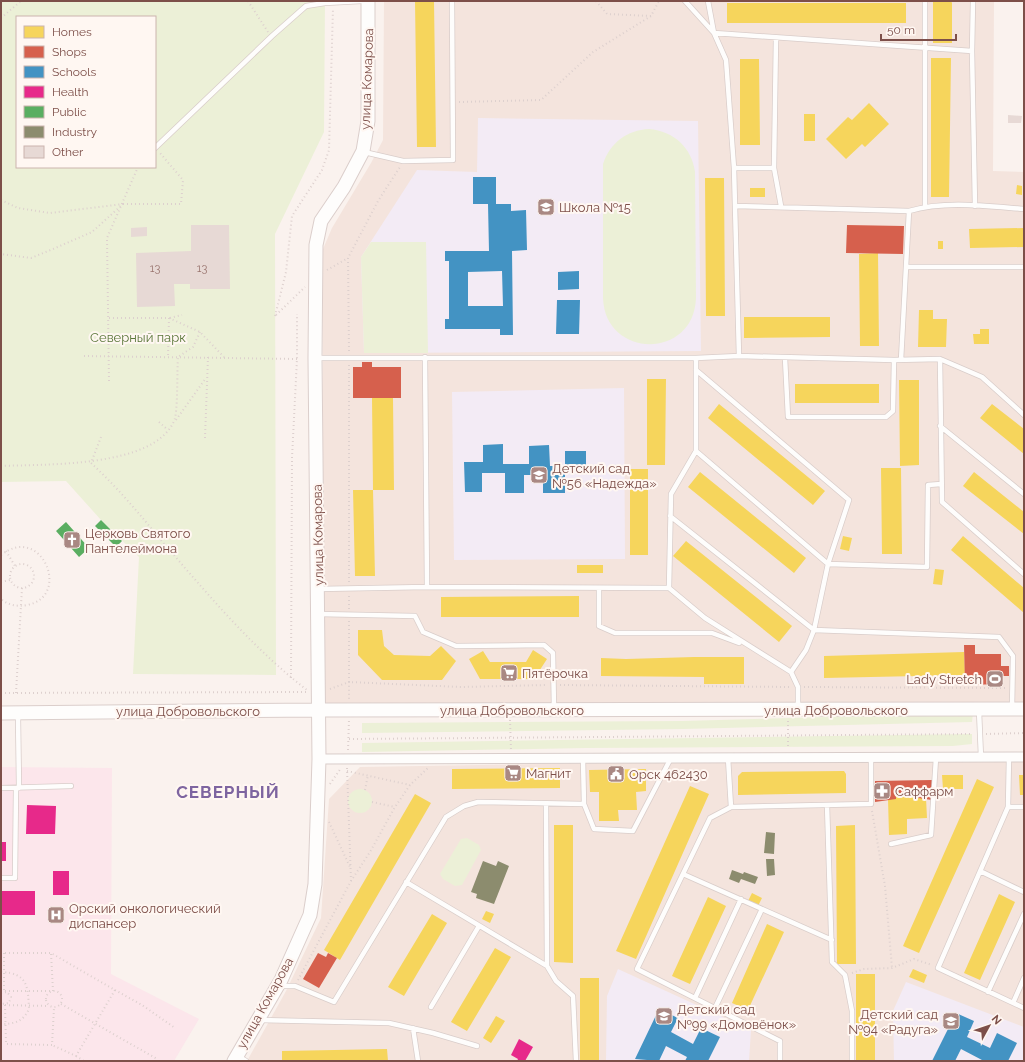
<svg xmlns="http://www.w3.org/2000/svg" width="1025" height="1062" font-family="Raleway,sans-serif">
<rect width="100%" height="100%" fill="#faf2ee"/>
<path fill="#f4e4dd" d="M384,1H994L993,171L1024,172V702L812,705H323V249L332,228L371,163L383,140Z
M1024,759V1061H247L286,991L321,918L329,799L360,767L543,764Z"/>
<path fill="#f3ebf5" d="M478,118L698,121L701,351L364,353L361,257L417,170L477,172Z
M624,388L625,559L454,560L452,392Z
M618,969L751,1030L749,1061H606L607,996Z
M906,982L1024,1027V1061H894L893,1011Z"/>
<path fill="#fce6eb" d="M1,767L112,768L111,974L199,1019L174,1061H1Z"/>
<path fill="#ecf0d7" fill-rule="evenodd" d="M1,1H325L324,132L275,234L276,675L133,674L139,557L101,520L66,481L1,482ZM17,17H155V167H17Z
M649,129C674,131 692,148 695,172L696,298C694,360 605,359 603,298V164C610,143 627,130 649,129Z
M371,242H426L428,353H364L361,257Z
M973,713L972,722L683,729L362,733V723L682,721Z
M972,734V744L953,746L586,748L362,752V743Z
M348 801a12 12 0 1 1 24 0a12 12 0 1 1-24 0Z
M467,838L479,845L481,850L462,885L455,886L443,879L440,874L461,839Z"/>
<path fill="#f6d55c" d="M415,1H434L436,147H417Z
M933,1H951L952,3V43H933Z
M727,3H906V23H727Z
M931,58H951L949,197H931Z
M740,59H759L760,145H740Z
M869,103L889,124L865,147L862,144L846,159L826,139L848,117L852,120Z
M804,114H815V141H804Z
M705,178H724L725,316H706Z
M1017,185L1022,186V195L1016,194Z
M750,188H765V197H750Z
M1024,228V247L970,248L969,229Z
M938,241H943V249H938Z
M878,253L879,346H860L859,254Z
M919,310H933V319H947L946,347H918Z
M744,317H830V337L744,338Z
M980,329H989V344H974L973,334H980Z
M647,379H666L665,465H647Z
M899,380H919V465L900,466Z
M795,384H879V403H795Z
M372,398H393L394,490H373Z
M719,404L825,491L813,505L708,418Z
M992,404L1024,429V454L980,418Z
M881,468H901L902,554H882Z
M630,469H648V555H630Z
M700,472L806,558L794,573L688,487Z
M974,472L1024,512V534L963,486Z
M353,490H373L375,576H355Z
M843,536L852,538L849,551L840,549Z
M963,536L1024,588V613L951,550Z
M686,541L792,626L779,642L673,556Z
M577,565H603V573H577Z
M935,569L944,570L942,585L933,584Z
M579,596V617H441V597Z
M358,630H382L384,646L394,655L430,656L441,646L456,661L442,680H382L358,655Z
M533,650L547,659L534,679H480L469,659L483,651L490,662H526Z
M964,652L965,675L824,678V656Z
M694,657H744V684H704V677L601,676V658L626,659Z
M560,768V788L452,789V769Z
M646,769V791L636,792L637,810H618L619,821H599V792H590L589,770Z
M844,771L846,774V793L738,795V776L742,772Z
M942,775H963V789H943Z
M1019,775H1024V795H1020Z
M977,779L994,787L919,953L903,946Z
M690,786L709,794L636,959L616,951Z
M415,794L431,803L340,960L324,950Z
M896,796H917L918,798H926L927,818L907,819V834L889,835L888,799H896Z
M554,825H573V963L554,962Z
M855,825L856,964H837L836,826Z
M752,893L762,898L758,906L748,901Z
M999,894L1015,902L980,980L964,973Z
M708,897L726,906L690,984L672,976Z
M486,911L494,914L490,923L482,919Z
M432,914L447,923L404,996L388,987Z
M767,924L784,932L748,1010L732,1003Z
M495,948L511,957L467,1031L451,1022Z
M913,969L927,975L924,983L909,977Z
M856,974H875V1060H856Z
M580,978H599V1061H580Z
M496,1016L505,1021L491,1043L483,1038Z
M387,1049L388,1061H282V1051Z"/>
<path fill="#d6604d" d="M847,225L904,226L903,254L846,253Z
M362,362H372V367H401V398H353V367H362Z
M964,645H975V654H1001V666H1009V676H1003V684L965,685Z
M932,780V800L918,798L917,796H896V799L875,802V781Z
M318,953L326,957L328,953L337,958L319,988L303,979Z"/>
<path fill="#4393c3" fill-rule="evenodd" d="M473,177H496V204H511V211L526,210L527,250L512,251L513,335H500V329H445V319H449V261H445V251H489L488,204H473ZM502,271L503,306H468V272Z
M579,271V289L558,290V272Z
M557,300H580L579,334H556Z
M503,444V464H529V446L549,445L550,466H565V493H543V475H524V493H505V473H482V492H465L464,462H483V445Z
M565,451H586V468H565Z
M659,1009L678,1018L671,1032L693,1044L701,1028L720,1037L708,1061H685L687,1057L666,1046L659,1061L635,1059Z
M956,1013L974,1021L967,1037L990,1048L997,1033L1017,1043L1008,1061H981L982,1060L961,1049L955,1061H932Z"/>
<path fill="#e7298a" d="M27,805L56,806L55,834H26Z
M1,842H6V861H1Z
M53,871H69V895H53Z
M1,891H35V915H1Z
M519,1039L533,1047L525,1061H517L518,1059L511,1055Z"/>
<path fill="#5aae61" d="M101,520L122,541L116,547L95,526Z
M66,522L89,548L79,557L56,531Z"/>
<path fill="#8c8c6e" d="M766,832L775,833L774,854L764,853Z
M766,859H774L775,875L767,876Z
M483,861L496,866L498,861L509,866L494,904L476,898L477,894L471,892Z
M732,870L743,874L744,872L758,877L755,884L741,879L739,883L729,879Z"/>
<path fill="#e7d9d5" d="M1008,115L1022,116L1021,123H1008Z
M191,225H229L230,289H190V284H174L175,306L137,307L136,253L191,251Z
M147,227V236L131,237V228Z"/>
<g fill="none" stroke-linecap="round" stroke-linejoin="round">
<defs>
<path id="lane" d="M685,1L714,33L972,51
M708,1L714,33L726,60L734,168H774L781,206
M925,1V206
M973,1L972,51L975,206
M155,148L272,36L306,6L325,3L362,1
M364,152L403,161L453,160L452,1
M734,168L739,356
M774,168L776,38
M736,206L909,211C945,200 987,206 1024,209
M906,267H1024
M425,357L427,587
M316,358H696L739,356L894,360L940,359L982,377L1024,415
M785,358L788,417H886L893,411L894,360
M940,359L942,502L1024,574
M901,360L909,211
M696,370L849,500L828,564L927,567L928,485L941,484
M940,426L1024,494
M696,451L828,564L814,630L806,650L791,672
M670,516L814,630L999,637L1013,656L1012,708
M599,588V626L615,633H712L739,643
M669,588L671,494L696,451V358
M318,589L427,587L669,588L705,618L791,672L798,687V707
M318,614L415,616L423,632L456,646L544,645L553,653L554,709
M979,711L981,757
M18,715L19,788
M1009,757L1008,807L938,968L1024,1008
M728,758L731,807
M583,759L584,804L594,829L633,831L671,758
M1,788L71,786
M546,804L547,966L556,981L573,996L576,1061
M827,805L832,962L845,975L852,1011V1061
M1008,807H1024
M891,844L931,835L936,758
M980,871L1024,892
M683,874L832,940
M1,878H15L16,788
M406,882L547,966
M279,986H295L334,1002L446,817L464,806L478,802L584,804
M988,992L1024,914
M695,998L741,899
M1013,1003L1024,978
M431,1007L479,926
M715,1008L762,909
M259,1020L389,1023L433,1033L477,1046
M413,1028L418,1061
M238,1056L246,1061
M780,1061V1041L637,969L710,818L731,807L871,804V758"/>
<path id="street" d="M319,759L1024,757"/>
<path id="secondary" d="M1,713L318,710L1024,709
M234,1061L281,980L310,915L315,884L319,759L315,358L316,245L321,221L344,187L363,151L368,121V1"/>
</defs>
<use href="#lane" stroke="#d9cdca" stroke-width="6"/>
<use href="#street" stroke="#d9cdca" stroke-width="11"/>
<use href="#secondary" stroke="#dbcecb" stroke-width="15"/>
<path stroke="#ddd0ce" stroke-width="2" stroke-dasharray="1 3" stroke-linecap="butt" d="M248,1L268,32
M596,1L607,14L651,16L659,1
M1,18L21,1
M459,102L541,100L593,52L651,16
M1,200L18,208L50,213L123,204L92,232L53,249L31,258L1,254
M123,204H181L183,180L160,153
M327,270L348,258
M276,315L305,287
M275,316L286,272L292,216L322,170L329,150L333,8
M109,318H169L168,357
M169,318L200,332L224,357
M170,318L182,315
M349,351L348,258L378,201L400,167
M84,356L297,359
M349,365V583
M109,381L107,238L138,167
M176,420L206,378
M159,422L168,430
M101,437L91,463C116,486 138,512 160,539C206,592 251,647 307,690
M205,438L208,357
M1,466C45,464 154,468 174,421C178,414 177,369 178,357L193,347L200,332
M6,551L15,566
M1,555C42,523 72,597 27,605C17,607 8,605 1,599
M10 576a12 12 0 1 1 24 0a12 12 0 1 1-24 0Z
M1,582L10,580
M349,609V595
M349,621V682L461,687L547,685
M291,678L292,458L297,359V314
M560,685L791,687
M804,687L1005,688
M330,689L349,682V700
M1,693L308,692
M16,693L22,588
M510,720L511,750
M788,721V748
M986,734L1024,733
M349,739L973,734
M348,750L349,720
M347,768L351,881
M347,771L410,785
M330,784L341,768
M365,790L368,775
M372,802L395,807
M872,811L885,886L892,968
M329,822L350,867
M1,953H51L115,990L76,1056L52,1045
M4,953V991
M1,972C28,973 28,987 29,1009C23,1022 14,1024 1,1024
M852,973L864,969L892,968L914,959L932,965
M298,980L351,881L370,852L395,807L410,785L428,768
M115,990L142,1005L175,1028
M46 999a8 8 0 1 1 16 0a8 8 0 1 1-16 0Z
M1,991H53L51,953
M1,993L7,992L11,997L9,1003L1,1004
M61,1004L157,1059
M1,1005L48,1006
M5,1005L6,1044L52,1045L54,1008
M76,1056L84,1061"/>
<use href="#lane" stroke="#fefdfc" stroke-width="4.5"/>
<use href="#street" stroke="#fefdfc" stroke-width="9"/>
<use href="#secondary" stroke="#fefdfc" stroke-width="13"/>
</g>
<defs>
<symbol id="school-square" viewBox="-11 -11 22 22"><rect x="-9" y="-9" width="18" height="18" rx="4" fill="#a98883" stroke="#fff7f2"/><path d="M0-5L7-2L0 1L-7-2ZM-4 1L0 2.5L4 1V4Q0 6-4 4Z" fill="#fff"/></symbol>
<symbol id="church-square" viewBox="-11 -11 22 22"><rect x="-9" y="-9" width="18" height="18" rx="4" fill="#a98883" stroke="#fff7f2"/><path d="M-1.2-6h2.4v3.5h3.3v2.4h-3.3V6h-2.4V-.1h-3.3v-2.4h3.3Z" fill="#fff"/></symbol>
<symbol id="supermarket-square" viewBox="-11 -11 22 22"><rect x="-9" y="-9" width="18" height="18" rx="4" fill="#a98883" stroke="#fff7f2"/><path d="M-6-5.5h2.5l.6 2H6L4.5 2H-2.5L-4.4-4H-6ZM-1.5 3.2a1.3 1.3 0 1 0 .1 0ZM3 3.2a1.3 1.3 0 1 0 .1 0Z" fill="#fff"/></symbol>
<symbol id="stadium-square" viewBox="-11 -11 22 22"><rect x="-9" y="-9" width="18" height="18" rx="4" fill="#a98883" stroke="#fff7f2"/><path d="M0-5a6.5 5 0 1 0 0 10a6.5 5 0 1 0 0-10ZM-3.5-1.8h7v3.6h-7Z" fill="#fff"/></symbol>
<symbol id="civic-square" viewBox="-11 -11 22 22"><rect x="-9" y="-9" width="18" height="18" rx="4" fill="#a98883" stroke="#fff7f2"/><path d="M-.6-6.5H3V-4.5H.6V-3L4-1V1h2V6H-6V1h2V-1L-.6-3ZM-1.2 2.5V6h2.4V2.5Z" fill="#fff"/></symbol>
<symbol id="pharmacy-square" viewBox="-11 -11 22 22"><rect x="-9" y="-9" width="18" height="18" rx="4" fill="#a98883" stroke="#fff7f2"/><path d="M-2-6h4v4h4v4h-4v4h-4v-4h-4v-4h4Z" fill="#fff"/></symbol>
<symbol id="hospital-square" viewBox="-11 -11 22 22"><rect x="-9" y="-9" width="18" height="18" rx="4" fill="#a98883" stroke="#fff7f2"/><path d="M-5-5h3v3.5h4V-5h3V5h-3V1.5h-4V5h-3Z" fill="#fff"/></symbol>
</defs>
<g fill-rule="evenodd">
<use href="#school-square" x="536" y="197" width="20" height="20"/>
<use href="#school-square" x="529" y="465" width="20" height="20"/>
<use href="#church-square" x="62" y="530" width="20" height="20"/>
<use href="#supermarket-square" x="499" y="663" width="20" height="20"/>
<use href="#stadium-square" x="985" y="669" width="20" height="20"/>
<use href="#supermarket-square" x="503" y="763" width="20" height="20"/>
<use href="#civic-square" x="606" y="764" width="20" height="20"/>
<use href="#pharmacy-square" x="872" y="781" width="20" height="20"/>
<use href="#hospital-square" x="46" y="905" width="20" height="20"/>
<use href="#school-square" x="654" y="1006" width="20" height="20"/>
<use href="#school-square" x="941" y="1011" width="20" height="20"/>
</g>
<g text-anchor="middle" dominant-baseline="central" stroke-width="4" stroke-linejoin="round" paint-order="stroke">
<g font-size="11" fill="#99746e">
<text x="155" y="268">13</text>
<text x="202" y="268">13</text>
</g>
<g font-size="13" fill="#7d4f49" stroke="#fff7f2">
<text transform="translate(367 79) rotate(-88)">улица Комарова</text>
<text transform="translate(318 535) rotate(-91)">улица Комарова</text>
<text x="512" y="710">улица Добровольского</text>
<text x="836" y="710">улица Добровольского</text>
<text x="188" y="711">улица Добровольского</text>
<text transform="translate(265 1003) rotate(-61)">улица Комарова</text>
</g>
<g font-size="13" fill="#7d4f49" stroke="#fff7f2" text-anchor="start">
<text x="559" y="207">Школа №15</text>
<text x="552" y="468">Детский сад<tspan x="552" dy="15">№56 «Надежда»</tspan></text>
<text x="85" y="533">Церковь Святого<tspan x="85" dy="15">Пантелеймона</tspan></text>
<text x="522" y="673">Пятёрочка</text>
<text x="982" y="679" text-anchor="end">Lady Stretch</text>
<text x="526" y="773">Магнит</text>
<text x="629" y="774">Орск 462430</text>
<text x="895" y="791">Саффарм</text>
<text x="69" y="908">Орский онкологический<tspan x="69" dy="15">диспансер</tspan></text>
<text x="677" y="1009">Детский сад<tspan x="677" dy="15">№99 «Домовёнок»</tspan></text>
<text x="938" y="1014" text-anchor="end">Детский сад<tspan x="938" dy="15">№94 «Радуга»</tspan></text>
</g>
<g font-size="13" fill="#5b773a" stroke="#fff7f2">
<text x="138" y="337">Северный парк</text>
</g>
<g font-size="17" font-weight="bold" letter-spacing="1" fill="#7e65a0" stroke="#fff7f2">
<text x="228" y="792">СЕВЕРНЫЙ</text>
</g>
</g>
<rect width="1025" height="1062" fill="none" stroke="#7d4f49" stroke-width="4"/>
<rect x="16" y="16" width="140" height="152" fill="#fff7f2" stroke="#cbb4ae"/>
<rect x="24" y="26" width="20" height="12" fill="#f6d55c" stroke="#cbb4ae"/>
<text x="52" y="36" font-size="12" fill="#7d4f49">Homes</text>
<rect x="24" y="46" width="20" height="12" fill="#d6604d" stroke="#cbb4ae"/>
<text x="52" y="56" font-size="12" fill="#7d4f49">Shops</text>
<rect x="24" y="66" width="20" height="12" fill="#4393c3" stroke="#cbb4ae"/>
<text x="52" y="76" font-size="12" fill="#7d4f49">Schools</text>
<rect x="24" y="86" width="20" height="12" fill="#e7298a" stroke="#cbb4ae"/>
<text x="52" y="96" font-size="12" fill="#7d4f49">Health</text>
<rect x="24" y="106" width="20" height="12" fill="#5aae61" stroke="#cbb4ae"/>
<text x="52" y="116" font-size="12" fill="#7d4f49">Public</text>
<rect x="24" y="126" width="20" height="12" fill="#8c8c6e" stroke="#cbb4ae"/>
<text x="52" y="136" font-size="12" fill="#7d4f49">Industry</text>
<rect x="24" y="146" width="20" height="12" fill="#e7d9d5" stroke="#cbb4ae"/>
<text x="52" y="156" font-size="12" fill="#7d4f49">Other</text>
<g transform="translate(989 1026) rotate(50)" stroke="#fff7f2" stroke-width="3" paint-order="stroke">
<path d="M0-3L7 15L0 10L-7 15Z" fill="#7d4f49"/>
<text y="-6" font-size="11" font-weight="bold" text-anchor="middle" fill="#7d4f49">N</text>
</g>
<path d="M881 34v6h75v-6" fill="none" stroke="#7d4f49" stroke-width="2"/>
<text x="887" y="34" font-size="12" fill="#7d4f49" stroke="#fff7f2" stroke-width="3" paint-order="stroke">50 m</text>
</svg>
